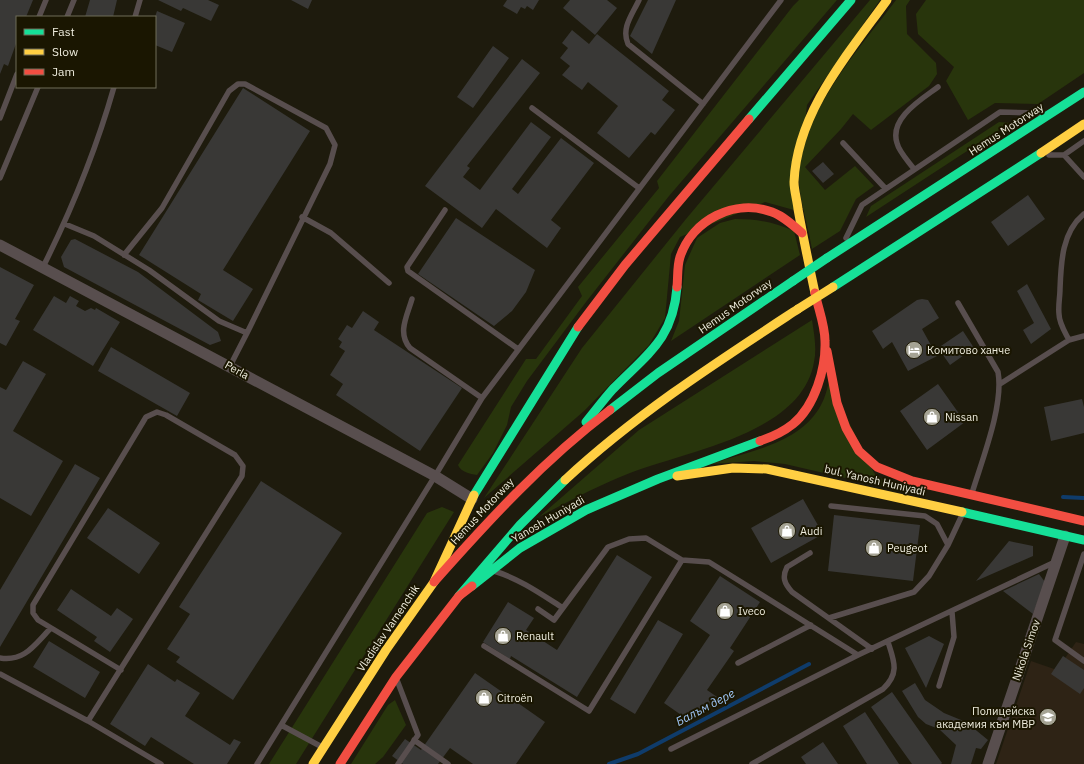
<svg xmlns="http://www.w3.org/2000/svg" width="1084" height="764" font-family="'IBM Plex Sans',sans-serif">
<rect width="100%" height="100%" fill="#1e1b0d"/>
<path fill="#2e2315" d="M1076,642L1084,644V764H996L1031,661L1057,670Z"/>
<path fill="#28350c" d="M799,0H837L669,196L586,302L527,381L511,407L507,425L493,453L477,475C470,474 461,472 458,465L526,359H536L582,296L578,287L659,188L657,181L793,6Z
M870,0H880L807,105L794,210L765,202L680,237L671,254L665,318L649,345L584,411L484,498L582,348L686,219Z
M896,0H910L906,6L907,34L936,63L937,74L929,86L871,130L853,114L841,129L805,167L825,190L855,166L874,186L856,199L840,231L812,249C809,230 800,200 799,183C799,114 857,52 896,0Z
M926,0H1084V73L1038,104L995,103L968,120L946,81L954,67L918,34L916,14Z
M999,122L1010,123L866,217L871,206Z
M735,219C758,219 773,222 794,231L800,255L671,341L679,321L685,265L697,238L720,223Z
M812,320C814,334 817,348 814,362C802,434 686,451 630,473C599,485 569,501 539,517L639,430Z
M829,382L874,473L885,481L898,487L897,490L785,464L754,461L711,464C749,451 800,444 821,405C825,398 827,389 829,382Z
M442,507L454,512L296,764H269L427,513Z
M395,700L406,725L383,757L375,764H351L388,705Z"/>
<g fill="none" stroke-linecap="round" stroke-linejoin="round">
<path stroke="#0f3c6b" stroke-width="4" d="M1063,497L1084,498
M609,764L638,754L809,664"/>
</g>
<path fill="#393836" d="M0,0H33L26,17H17V41L8,66L4,64L0,74Z
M90,0H117L113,17H85Z
M158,0H208L219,5L211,21L183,8L181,11Z
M291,0H312L308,9Z
M507,0H539L533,10L527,6L525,9L521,7L517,14L503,6Z
M570,0H607L617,8L595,35L563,8Z
M648,0H676L652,54L630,36Z
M157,11L185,23L172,52L155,45V17Z
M572,30L589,44L597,34L669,91L662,100L675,110L655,135L651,132L629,158L597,133L618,106L588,82L582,90L562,75L570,66L560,58L568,48L562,43Z
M493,46L509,58L473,108L457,97Z
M522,59L540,73L467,166L470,168L463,177L480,190L531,122L551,137L512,189L518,194L561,138L594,163L551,220L561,228L547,248L496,209L482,228L425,186Z
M243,88L310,131L223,270L253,289L233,321L198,300L201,294L139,255Z
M823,162L834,174L823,183L812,171Z
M1028,195L1045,219L1008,246L991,222Z
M456,218L535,270L526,292L512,311L494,326L418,274Z
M75,239L138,272L218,332L221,341L210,345L64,267L61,257L71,240Z
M0,267L34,285L15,319L20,321L6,346L0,343Z
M1027,284L1051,329L1031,344L1023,330L1034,323L1017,291Z
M54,296L66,303L70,296L79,301L76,306L85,311L91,308L95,310L96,308L120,322L93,366L33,330Z
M922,299L928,300L939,318L922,329L937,356L908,371L892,342L883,349L872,331L917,300Z
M363,311L379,322L374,330L462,388L420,451L336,395L343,384L330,375L345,351L339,347L342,342L338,339L347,325L352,328Z
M963,331L974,348L950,365L938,348Z
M111,347L190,393L177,416L98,371Z
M23,361L46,374L13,431L63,461L31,516L0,498V387L6,390Z
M938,384L965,422L927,450L900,411Z
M1082,399L1084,407V433L1051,441L1044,407Z
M75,464L100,478L0,647V590Z
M261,481L342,533L233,700L176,662L180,657L167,649L190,614L179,607Z
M803,499L823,534L771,563L751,528Z
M108,508L160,543L139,574L87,538Z
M834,515L920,525L913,581L828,571Z
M1009,541L1033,546V556L976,581Z
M617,555L652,577L577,697L511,656L510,659L483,642L508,602L534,618L526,630L557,650Z
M1039,574L1045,582L1033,614L1003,591Z
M720,576L760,602L730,648L734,651L707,690L723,701L687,719L664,703L710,635L690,621Z
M71,589L111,616L117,608L133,619L110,652L94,641L97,637L57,610Z
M658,620L683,634L635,714L610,699Z
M929,636L944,644L926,688L905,648Z
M49,641L100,672L85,698L33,667Z
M1063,656L1084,670V688L1080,694L1051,674Z
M148,664L175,682L177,679L200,693L185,716L230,745L234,739L241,742L227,764H194L151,737L145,746L110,724Z
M475,673L545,722L516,764H473L450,748L438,764H403L392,756L405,739L421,750Z
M915,683L925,700L944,713L966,722L988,740L981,749L976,748L971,764H951L956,745L939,729L926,724L918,717L902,691Z
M892,692L942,763L941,764H912L871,707Z
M865,712L899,764H867L843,726Z
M823,742L838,764H806L801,757Z"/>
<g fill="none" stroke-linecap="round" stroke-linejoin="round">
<path stroke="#584e4e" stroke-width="5.5" d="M639,0C632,15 621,28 628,44L703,104
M39,17L46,0
M67,17L74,0
M135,17L140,0
M532,108L639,188
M0,118L17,74
M843,143L885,188
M1049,155H1064L1084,141
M1064,155L1084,177
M914,169C909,162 899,152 897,143C889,118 922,99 938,87
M0,178L38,87
M445,210L407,267L408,271L518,349
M302,217L331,233L389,283
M65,224L94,236L149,270L219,321L247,333L230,366
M846,238L862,205L1000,112L1040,113
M124,255L162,208L229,91L238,84H245L326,128L335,145L330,164L247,333
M43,267C72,209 96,150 114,87
M412,299C407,316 397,333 410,348L482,398
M958,303L998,372C1004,405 982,460 972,493
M1069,340C1065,332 1059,323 1059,314C1058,306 1060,297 1060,289C1061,262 1062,232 1084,214
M1000,384L1069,340L1084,336
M948,545L963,513
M810,553L787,567C782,577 784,583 792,592L872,649
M1084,554L1055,640L1084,661
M494,571C520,579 541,594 563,608
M538,609L554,620L608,547L629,539L646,538L682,560L709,562L858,655
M829,618L914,592L929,576L948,545L937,524L925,516L831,506
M484,646L589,711L682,560
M0,658C25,662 35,644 51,628
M738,663L811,625
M0,674L88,721L161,764
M397,680L418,735L398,764
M939,686L954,637L952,612
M88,721L242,476L243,466L235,455L166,415L157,412L146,417L33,605V613L38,620L121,670
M281,725L322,747
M414,740L448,764
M671,749L858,655L1055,562
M257,764L435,476L482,398L781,0
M752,764L883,689C900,673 894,661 888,642"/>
<path stroke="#584e4e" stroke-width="11" d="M0,245L435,476L472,499
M988,764L1065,536"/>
<path stroke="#16e098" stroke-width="9" d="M749,119L851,0
M827,258L1084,92
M833,287L1041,153
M610,410L658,373L793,281
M586,422C595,411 604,399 613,389C647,354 673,340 677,287
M474,495L578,327
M962,512L1084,540
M472,586L520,548L586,510L658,479L760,441
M459,596L520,525L565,480"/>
<path stroke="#ffcf43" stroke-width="9" d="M1041,153L1084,124
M815,293C809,265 803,237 798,209C797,200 794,190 794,182C797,112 848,54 887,0
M677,476L733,468L767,469L962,512
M565,480C636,414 717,362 798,309
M313,764L386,650L434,582L474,495"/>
<path stroke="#f24e42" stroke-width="9" d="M677,287C678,277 677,266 680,257C692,220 735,198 772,212C783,216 793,225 802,233
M578,327L625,265L749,119
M827,351L837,403L846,428L859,451L877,467L912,481L1084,521
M760,441C772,437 783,432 793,424C815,406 826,368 825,341C825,325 818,308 815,293
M434,582C489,520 544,460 610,410
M340,764L396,677L459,596L472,586"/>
<path stroke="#16e098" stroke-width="9" d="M793,281L827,258"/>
<path stroke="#ffcf43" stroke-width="9" d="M798,309L833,287"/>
</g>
<defs>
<symbol id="hotel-disc" viewBox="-11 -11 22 22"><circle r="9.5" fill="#a5a394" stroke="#1a1601"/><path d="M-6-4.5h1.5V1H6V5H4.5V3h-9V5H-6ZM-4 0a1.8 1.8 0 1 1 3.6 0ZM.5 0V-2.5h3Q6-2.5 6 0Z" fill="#fff"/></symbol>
<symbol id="shop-disc" viewBox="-11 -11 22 22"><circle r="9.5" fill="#a5a394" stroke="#1a1601"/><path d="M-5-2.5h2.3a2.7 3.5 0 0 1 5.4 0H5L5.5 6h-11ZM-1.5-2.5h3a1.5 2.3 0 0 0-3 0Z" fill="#fff"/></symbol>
<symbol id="university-disc" viewBox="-11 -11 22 22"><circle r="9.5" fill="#a5a394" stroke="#1a1601"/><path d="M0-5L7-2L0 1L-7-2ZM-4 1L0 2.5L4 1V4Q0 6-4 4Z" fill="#fff"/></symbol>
</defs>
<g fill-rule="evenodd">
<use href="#hotel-disc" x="904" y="340" width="20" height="20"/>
<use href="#shop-disc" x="922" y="407" width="20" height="20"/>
<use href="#shop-disc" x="777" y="521" width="20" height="20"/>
<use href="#shop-disc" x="864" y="538" width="20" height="20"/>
<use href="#shop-disc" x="715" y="601" width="20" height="20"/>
<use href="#shop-disc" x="493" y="626" width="20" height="20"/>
<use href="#shop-disc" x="474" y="688" width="20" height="20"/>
<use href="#university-disc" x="1038" y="707" width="20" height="20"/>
</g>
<g text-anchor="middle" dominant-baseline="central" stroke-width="4" stroke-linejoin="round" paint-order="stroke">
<g font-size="11" fill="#eeecdd" stroke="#1a1601">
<text transform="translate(1006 129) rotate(-33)">Hemus Motorway</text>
<text transform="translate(735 306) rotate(-35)">Hemus Motorway</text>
<text transform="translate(237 370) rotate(29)">Perla</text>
<text transform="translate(875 480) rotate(13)">bul. Yanosh Huniyadi</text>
<text transform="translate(482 511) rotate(-47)">Hemus Motorway</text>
<text transform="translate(548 519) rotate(-30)">Yanosh Huniyadi</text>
<text transform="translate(388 628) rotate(-56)">Vladislav Varnenchik</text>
<text transform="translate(1026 650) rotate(-71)">Nikola Simov</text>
</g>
<g font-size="11" fill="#eeecdd" stroke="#1a1601" text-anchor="start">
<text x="927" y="350">Комитово ханче</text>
<text x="945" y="417">Nissan</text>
<text x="800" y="531">Audi</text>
<text x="887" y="548">Peugeot</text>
<text x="738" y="611">Iveco</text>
<text x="516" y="636">Renault</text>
<text x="497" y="698">Citroën</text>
<text x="1035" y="711" text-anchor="end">Полицейска<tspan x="1035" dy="13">академия към МВР</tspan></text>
</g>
<g font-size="12" font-style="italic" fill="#a0c7f8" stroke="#1a1601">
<text transform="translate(705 707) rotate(-28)">Балъм дере</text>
</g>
</g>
<rect x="16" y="16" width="140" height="72" fill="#1a1601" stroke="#6f6c59"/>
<rect x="24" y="29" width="20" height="6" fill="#16e098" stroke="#6f6c59"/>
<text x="52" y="36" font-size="12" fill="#eeecdd">Fast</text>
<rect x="24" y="49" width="20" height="6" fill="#ffcf43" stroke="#6f6c59"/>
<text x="52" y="56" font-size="12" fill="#eeecdd">Slow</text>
<rect x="24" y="69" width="20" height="6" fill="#f24e42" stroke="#6f6c59"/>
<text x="52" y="76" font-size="12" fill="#eeecdd">Jam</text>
</svg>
